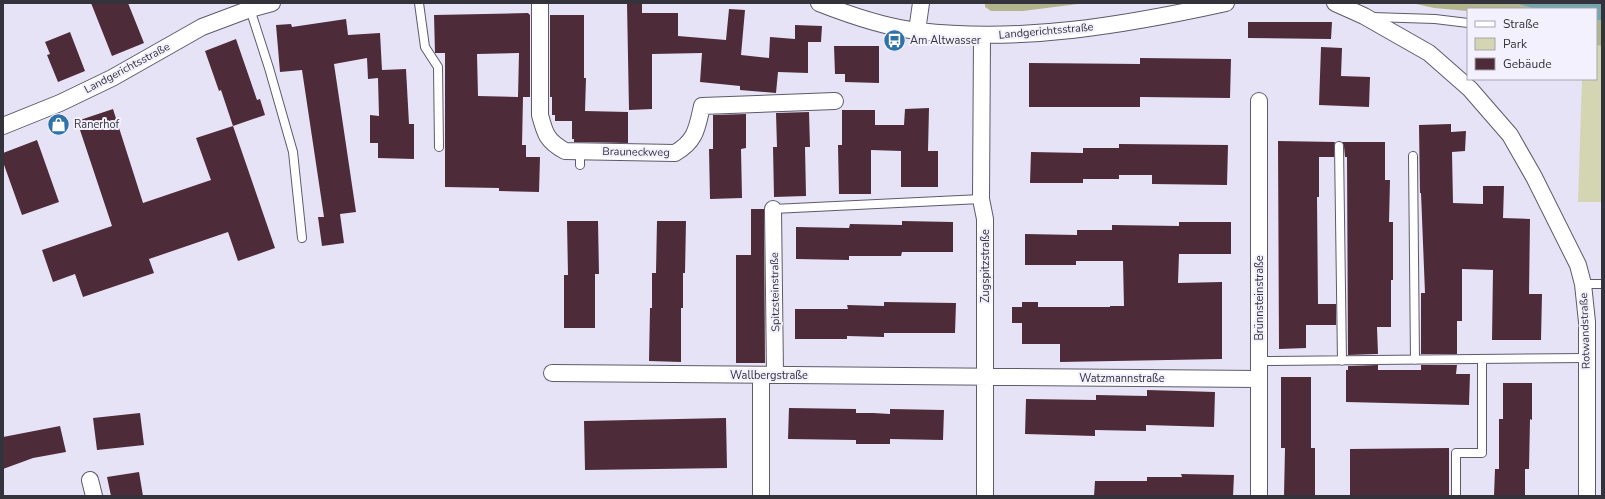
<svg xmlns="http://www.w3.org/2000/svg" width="1605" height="499" font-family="'Nunito Sans',sans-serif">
<rect width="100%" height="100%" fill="#e7e3f7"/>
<path fill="#d3d5b3" d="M1596,45L1602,46V202H1578L1582,79H1596Z"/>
<path fill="#b3b68d" d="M985,3H1086L1023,11H991L985,7Z
M1412,3H1515L1534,9H1468V11L1434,8Z
M1596,20L1602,21V46L1596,45Z"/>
<path fill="#73a7ac" d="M1515,3H1602V21L1596,20V9H1534Z"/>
<path fill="#4e2b38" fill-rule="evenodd" d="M91,3H128L144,43L112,56Z
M627,3H642V13H678V36L726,40L729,9L745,10L741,55L769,58L770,37L795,39V25L822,26L821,42H808V73L778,72L776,93L740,90V86L700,82L702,53L652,54V109L629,110Z
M528,13L530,15V97H523L522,145H526V157H540L539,192L499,191V188L445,187V53H435L434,15ZM519,53L518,97L478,96L477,54Z
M550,15H584V78H586L585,111L628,112V143L574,142V139H572V121H555V115H552V97H550Z
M346,19L348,35L380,33L382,70L406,69L409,124H414V159L378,158V143H370V115L379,116L378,78L368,79L367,58L334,64L356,212L340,214L344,243L322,246L318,217H324L302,70L280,72L276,25L291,24L292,27Z
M1248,22H1332L1331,39L1248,38Z
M70,32L85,71L58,82L47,55L50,54L45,42Z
M236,39L257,100L260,99L265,115L233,126L221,90L219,91L205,51Z
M834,46H879V83L845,82V74H835Z
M1321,47L1342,48L1341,76L1370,77L1369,107L1319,105Z
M1140,58L1231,59L1230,98L1140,97V107H1029V63L1140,64Z
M929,108L928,151H938V187H901V151L871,150V194H839L838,145H842V110H875V125H904L905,109Z
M113,109L143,203L211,180L196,138L233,126L275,248L238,261L228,232L149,259L154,273L83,297L75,274L53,282L42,250L112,226L77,121Z
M809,112L810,147H805L806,196L774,197L773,147H777L776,113Z
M746,114V148L741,149L742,198L710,199L709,149H713V115Z
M1451,124V132L1466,131L1465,151L1452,152L1453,203L1483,204V186H1504L1503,218L1530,219L1529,294H1542L1541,340H1492L1493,270L1462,269V321H1457V354H1421V293H1425L1421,193H1420L1419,125Z
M37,140L59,202L22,215L3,162V153Z
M1278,141L1335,142L1334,146V157H1319V197H1317L1318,304H1336V325H1306V348L1279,349Z
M1342,142H1385V180H1390L1389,222H1393V280H1391V327H1377L1378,354L1348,355L1347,157H1345L1344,146Z
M1119,144L1228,145L1227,185L1152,184V175H1119V179H1083V183H1030L1031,152L1083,153V148H1119Z
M751,209H764L765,363H736V255H751Z
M567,221H598L599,274H595V328H564V275H568Z
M657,221H686L685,273H683V308H681V362L649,361L650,308H652V273H656Z
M902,221L953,222V252H902L901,256H849V260L796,259V227L849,228L850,224L902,225Z
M1179,222H1231V254H1179L1178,283L1222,282V359L1060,362V344H1022V323H1012V307H1022V302H1038V307H1110V306H1124L1123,261H1076V265H1025V234L1077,235V230H1112V225L1179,226Z
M884,302L956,303L955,333H884V337L847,336V339H795V309H848L847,305L884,306Z
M1378,365V370H1421V365H1457L1456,374H1470L1469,405L1346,402V370H1348V366Z
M1281,377H1311V448H1315V496H1284L1285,448H1281Z
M1503,383H1532V420L1530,419L1529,469H1525V496H1494L1495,469H1499V419H1503Z
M1147,390L1215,392L1214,427L1146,425V431L1095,430V436L1025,434L1026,399L1096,400V395L1147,396Z
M789,408L856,409V413H873L890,414V409L944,410L943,440L890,439V444H856V440L788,439Z
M140,413L144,445L97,450L93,418Z
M726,418L727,468L585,470L584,421Z
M60,426L66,452L33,458L3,469V437Z
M1449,448V496H1350V449Z
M139,472L143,496H111L107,477Z
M1181,474L1234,475L1233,496H1094L1095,481H1147V477H1182Z"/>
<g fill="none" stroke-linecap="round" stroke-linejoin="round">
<defs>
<path id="lane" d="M419,3L425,47L438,67L439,147
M250,9L269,68L293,152L302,238
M1372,17L1435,19L1468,23
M1339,146L1342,361
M1413,156L1415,360
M580,165V151
M773,209L981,199
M1583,284H1602
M1259,361L1587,358
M1456,496V453H1482V359"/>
<path id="street" d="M540,3V115C545,134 547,141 565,151L675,153C696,141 697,128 702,106L835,101
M819,3C847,14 889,28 919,31C1022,43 1126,25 1226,3
M1335,3L1364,16L1429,53L1470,89L1510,135L1534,177L1578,265L1583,284L1587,322V496
M917,31L921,3
M982,36L981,199L985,219V496
M1259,101V496
M3,126L60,103L112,78L202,27L250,9L272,3
M773,209L775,375
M552,373L1259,379
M761,375V496
M90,480L94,496"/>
</defs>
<use href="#lane" stroke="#5e5a6b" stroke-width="10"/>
<use href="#street" stroke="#5e5a6b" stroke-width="18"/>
<use href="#lane" stroke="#fff" stroke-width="8"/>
<use href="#street" stroke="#fff" stroke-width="16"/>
</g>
<defs>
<symbol id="bus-disc" viewBox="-11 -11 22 22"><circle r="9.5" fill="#2e72a7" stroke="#f4f1fe"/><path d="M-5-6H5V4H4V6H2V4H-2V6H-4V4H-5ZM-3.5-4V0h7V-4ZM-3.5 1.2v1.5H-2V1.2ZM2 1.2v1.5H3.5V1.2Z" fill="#fff"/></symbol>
<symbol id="shop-disc" viewBox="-11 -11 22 22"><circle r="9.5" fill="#2e72a7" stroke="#f4f1fe"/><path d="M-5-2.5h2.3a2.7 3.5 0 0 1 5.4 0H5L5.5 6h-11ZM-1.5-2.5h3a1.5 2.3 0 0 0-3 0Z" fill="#fff"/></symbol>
</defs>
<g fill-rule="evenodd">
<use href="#bus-disc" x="882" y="28" width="25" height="25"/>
<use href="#shop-disc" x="46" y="112" width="25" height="25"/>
</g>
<g text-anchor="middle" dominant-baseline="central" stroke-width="4" stroke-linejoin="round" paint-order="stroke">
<g font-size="11" fill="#34323a" stroke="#f4f1fe">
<text transform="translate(1046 31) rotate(-5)">Landgerichtsstraße</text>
<text transform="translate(127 68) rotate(-28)">Landgerichtsstraße</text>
<text transform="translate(636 152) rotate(1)">Brauneckweg</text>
<text transform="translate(985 266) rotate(-90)">Zugspitzstraße</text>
<text transform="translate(775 292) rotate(-91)">Spitzsteinstraße</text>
<text transform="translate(1259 298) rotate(-90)">Brünnsteinstraße</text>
<text transform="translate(1585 331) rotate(-92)">Rotwandstraße</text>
<text x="769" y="375">Wallbergstraße</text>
<text x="1122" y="378">Watzmannstraße</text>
</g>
<g font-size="11" fill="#34323a" stroke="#f4f1fe" text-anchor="start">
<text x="910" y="40">Am Altwasser</text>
<text x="74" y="124">Ranerhof</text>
</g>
</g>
<rect width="1605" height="499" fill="none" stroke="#34323a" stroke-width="8"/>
<rect x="1467" y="8" width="130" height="72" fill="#f4f1fe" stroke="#a7a5b0"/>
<rect x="1475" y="21" width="20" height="6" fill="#ffffff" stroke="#a7a5b0"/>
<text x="1503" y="28" font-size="12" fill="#34323a">Straße</text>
<rect x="1475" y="38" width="20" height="12" fill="#d3d5b3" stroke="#a7a5b0"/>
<text x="1503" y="48" font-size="12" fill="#34323a">Park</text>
<rect x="1475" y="58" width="20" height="12" fill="#4e2b38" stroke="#a7a5b0"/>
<text x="1503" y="68" font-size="12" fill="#34323a">Gebäude</text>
</svg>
